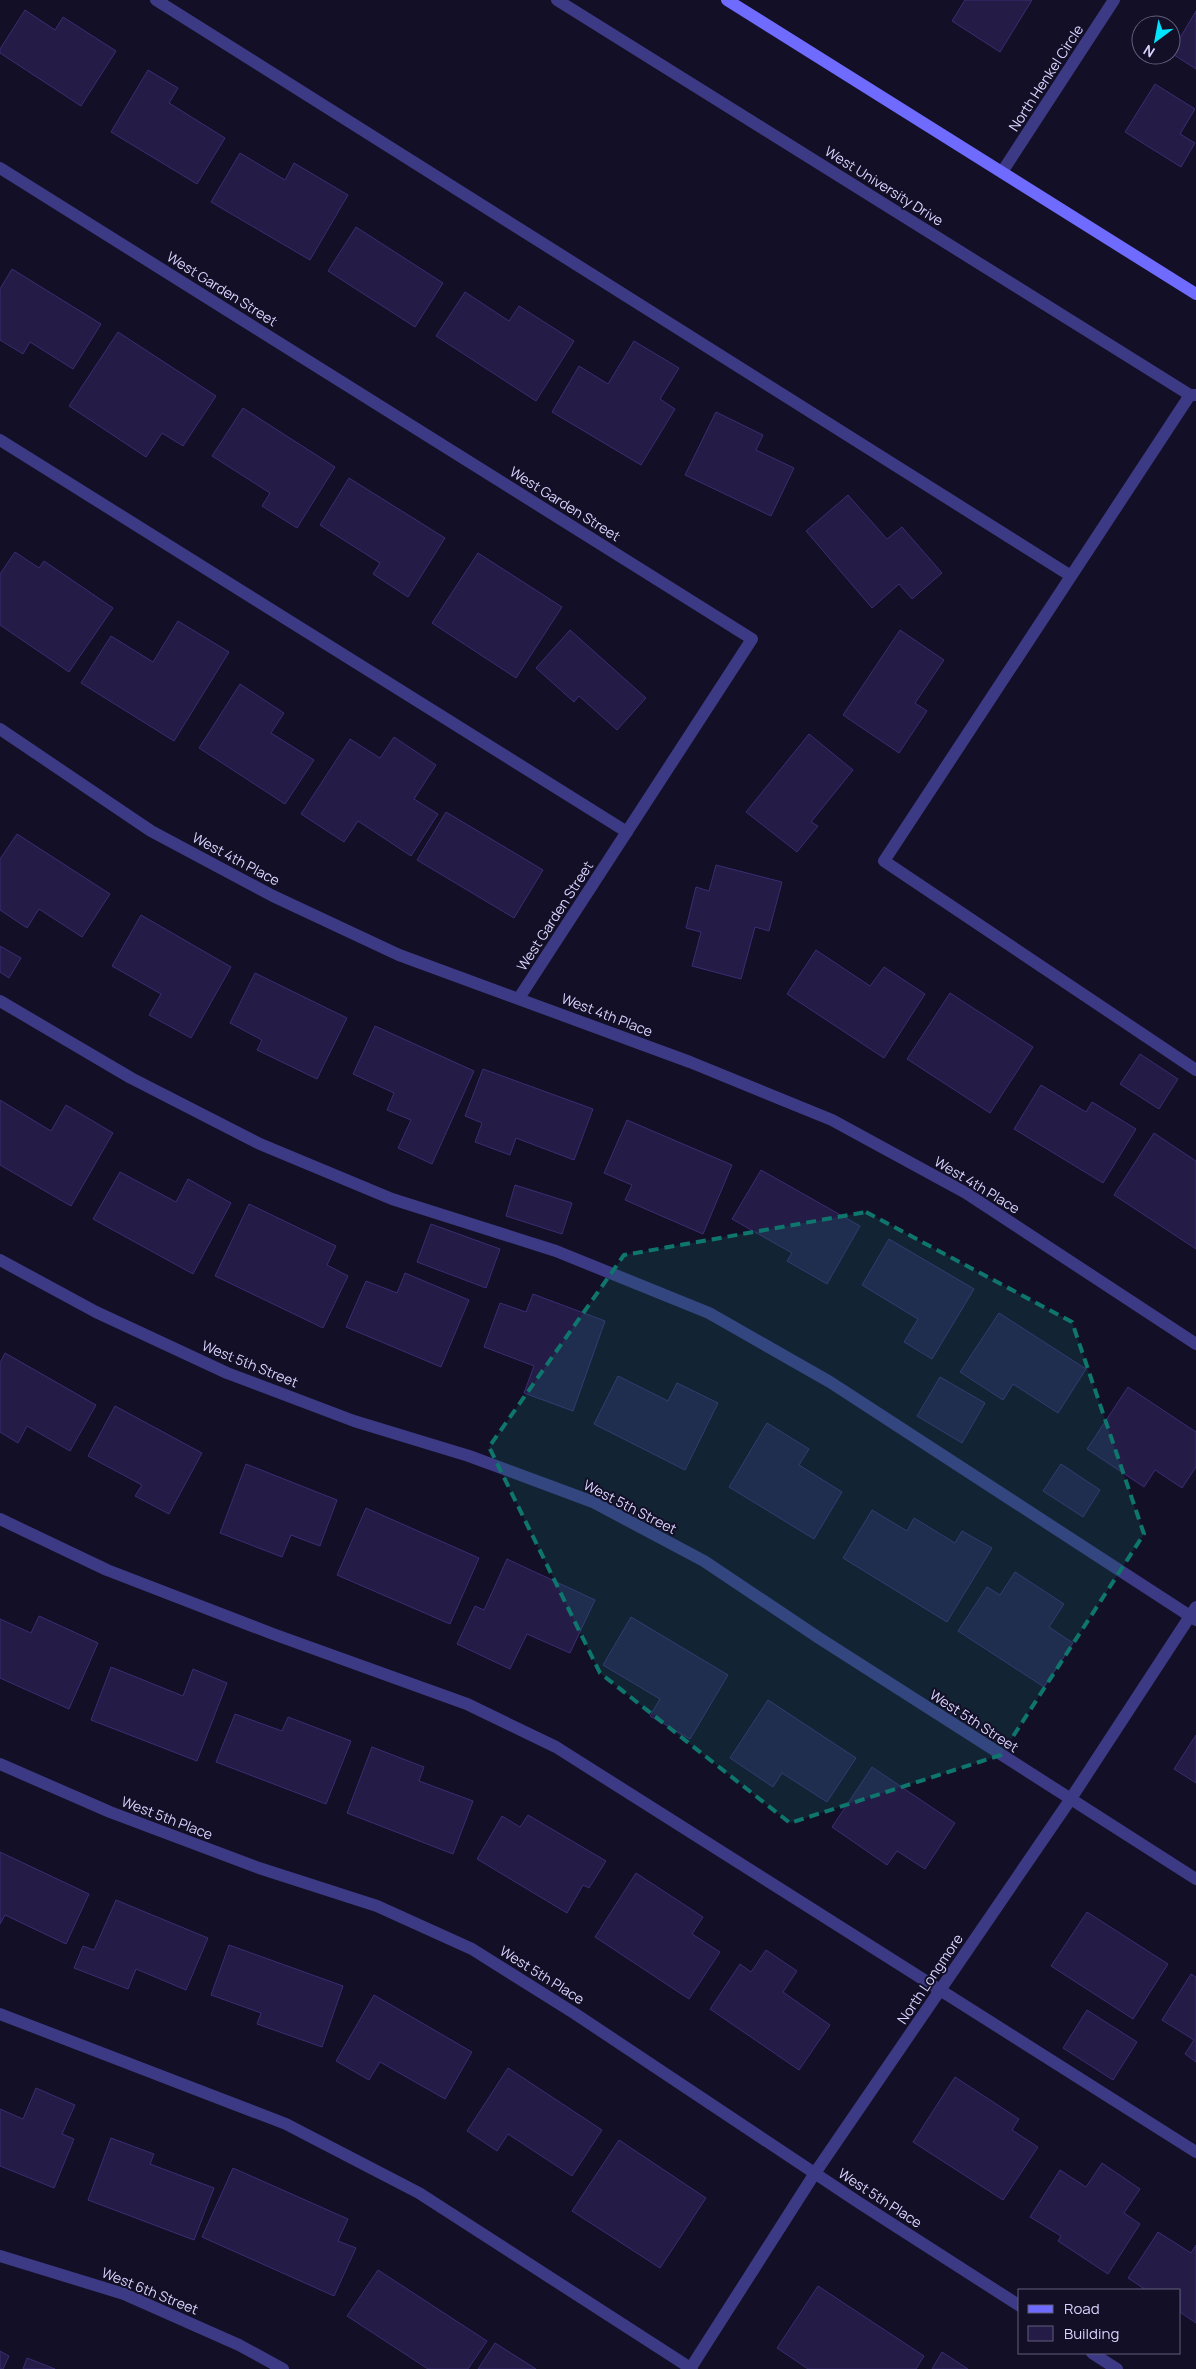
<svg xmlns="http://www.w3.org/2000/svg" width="1196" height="2369" font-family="Manrope,sans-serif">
	<rect width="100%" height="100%" fill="#130f26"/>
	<path fill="#241b47" stroke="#3b2d73" d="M 965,0 L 1032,0 L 1000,52 L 952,21 Z
		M 25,10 L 55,30 L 63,17 L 116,51 L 81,106 L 0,53 L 0,49 Z
		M 1196,11 L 1196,69 L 1171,53 Z
		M 148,70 L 178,88 L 169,103 L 225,138 L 197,184 L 111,132 Z
		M 1155,84 L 1195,109 L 1180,134 L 1195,143 L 1181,167 L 1125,132 Z
		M 240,153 L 285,180 L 294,163 L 348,195 L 310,260 L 211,202 Z
		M 356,227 L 443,283 L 415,327 L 328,271 Z
		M 12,269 L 101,324 L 73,369 L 30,342 L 23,354 L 0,340 L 0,289 Z
		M 465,292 L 509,321 L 519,306 L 574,341 L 536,401 L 436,336 Z
		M 118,332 L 216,396 L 183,446 L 162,433 L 146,457 L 69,406 Z
		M 634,341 L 679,368 L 660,399 L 675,409 L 641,465 L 552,412 L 579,366 L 608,384 Z
		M 243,408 L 335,467 L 297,528 L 262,506 L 270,493 L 212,456 Z
		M 716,412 L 763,435 L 756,450 L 794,468 L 771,516 L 685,475 Z
		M 349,478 L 445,538 L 408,597 L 373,574 L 380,563 L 320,525 Z
		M 848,495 L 887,539 L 902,527 L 942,573 L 912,599 L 899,584 L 872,608 L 806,531 Z
		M 15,552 L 39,568 L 44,561 L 113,608 L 69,672 L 0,625 L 0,574 Z
		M 478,553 L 562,607 L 516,678 L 432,623 Z
		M 178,621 L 229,652 L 174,741 L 81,683 L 111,636 L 153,662 Z
		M 570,630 L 646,698 L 617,730 L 579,696 L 574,702 L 536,668 Z
		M 900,630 L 944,660 L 915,703 L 927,711 L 899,753 L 843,715 Z
		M 240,684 L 284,713 L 271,733 L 314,760 L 285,804 L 199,748 Z
		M 809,734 L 853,770 L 811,822 L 818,826 L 797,852 L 746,812 Z
		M 394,737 L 436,765 L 414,799 L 438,814 L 411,856 L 358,821 L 344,842 L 301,814 L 350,739 L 380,758 Z
		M 446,812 L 543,870 L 514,918 L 417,860 Z
		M 17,834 L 110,894 L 82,937 L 39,909 L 27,928 L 0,910 L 0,859 Z
		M 716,865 L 782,882 L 769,931 L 755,927 L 741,979 L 692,966 L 701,932 L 686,928 L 696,887 L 709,891 Z
		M 141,915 L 231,967 L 191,1038 L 149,1015 L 161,994 L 112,966 Z
		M 0,946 L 21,958 L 9,978 L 0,972 Z
		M 816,950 L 870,986 L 884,967 L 925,994 L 884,1058 L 787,994 Z
		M 255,973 L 347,1018 L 317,1079 L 257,1050 L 262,1040 L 230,1023 Z
		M 950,993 L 1033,1047 L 990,1113 L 907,1059 Z
		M 375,1026 L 474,1071 L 432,1164 L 398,1148 L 411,1120 L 387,1110 L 394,1093 L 353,1074 Z
		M 1140,1054 L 1178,1079 L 1159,1109 L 1120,1084 Z
		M 483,1069 L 593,1109 L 574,1160 L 516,1138 L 510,1155 L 475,1142 L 482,1123 L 465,1116 Z
		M 1041,1085 L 1086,1112 L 1092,1102 L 1136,1129 L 1103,1183 L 1014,1129 Z
		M 0,1100 L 51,1131 L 66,1105 L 113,1133 L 71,1206 L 0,1165 Z
		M 627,1120 L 732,1165 L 703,1234 L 625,1200 L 632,1185 L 604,1173 Z
		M 1154,1133 L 1196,1161 L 1196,1249 L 1114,1195 Z
		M 761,1170 L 860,1226 L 827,1284 L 787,1261 L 792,1253 L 732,1219 Z
		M 120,1172 L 176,1202 L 188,1179 L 231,1203 L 193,1274 L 93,1219 Z
		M 515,1185 L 572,1203 L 562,1234 L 506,1216 Z
		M 249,1204 L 336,1246 L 327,1265 L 348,1276 L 323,1328 L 215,1276 Z
		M 431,1224 L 500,1249 L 486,1288 L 417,1262 Z
		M 889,1239 L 974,1289 L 932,1359 L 904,1342 L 918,1319 L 862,1285 Z
		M 405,1273 L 469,1300 L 441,1367 L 346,1327 L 366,1281 L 397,1293 Z
		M 533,1294 L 605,1321 L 573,1411 L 524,1393 L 534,1366 L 484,1347 L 500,1303 L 526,1312 Z
		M 999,1313 L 1086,1369 L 1058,1413 L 1013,1384 L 1003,1400 L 960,1372 Z
		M 5,1353 L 96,1405 L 70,1451 L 27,1426 L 18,1443 L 0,1432 L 0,1363 Z
		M 618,1376 L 668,1401 L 677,1383 L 718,1403 L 685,1470 L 594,1424 Z
		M 940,1377 L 985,1403 L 962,1443 L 917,1416 Z
		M 1128,1387 L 1196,1432 L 1196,1467 L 1182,1488 L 1155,1470 L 1144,1487 L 1087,1449 Z
		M 115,1406 L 202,1453 L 169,1514 L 135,1496 L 142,1485 L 88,1456 Z
		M 767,1423 L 809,1449 L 799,1465 L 842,1492 L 814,1539 L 729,1487 Z
		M 246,1464 L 337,1500 L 320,1546 L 291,1535 L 282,1557 L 220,1533 Z
		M 1061,1464 L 1100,1490 L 1083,1517 L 1043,1491 Z
		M 366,1508 L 479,1558 L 450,1624 L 337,1575 Z
		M 872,1510 L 907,1531 L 914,1518 L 955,1543 L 962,1531 L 992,1548 L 947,1622 L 843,1558 Z
		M 507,1559 L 595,1600 L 570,1653 L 527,1634 L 510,1669 L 457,1644 L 475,1606 L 484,1610 Z
		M 1015,1572 L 1064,1604 L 1049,1627 L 1073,1643 L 1044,1687 L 958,1631 L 987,1587 L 1000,1595 Z
		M 39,1616 L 98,1643 L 69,1709 L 0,1678 L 0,1619 L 31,1633 Z
		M 631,1617 L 728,1675 L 690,1739 L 650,1716 L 660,1699 L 603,1665 Z
		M 111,1667 L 183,1696 L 193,1669 L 227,1683 L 197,1761 L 91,1720 Z
		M 768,1700 L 856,1758 L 827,1802 L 782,1773 L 773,1787 L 730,1758 Z
		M 235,1714 L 282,1731 L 288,1717 L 351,1741 L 326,1804 L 216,1762 Z
		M 1196,1735 L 1196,1783 L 1174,1769 Z
		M 372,1747 L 424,1767 L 419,1781 L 473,1801 L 453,1854 L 347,1813 Z
		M 872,1767 L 955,1823 L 925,1869 L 897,1851 L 887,1865 L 832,1827 Z
		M 528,1815 L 606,1861 L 589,1888 L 583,1885 L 567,1913 L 477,1859 L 502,1816 L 520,1827 Z
		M 0,1852 L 89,1894 L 66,1944 L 5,1915 L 0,1924 Z
		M 636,1873 L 703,1917 L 692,1934 L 720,1952 L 689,1999 L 595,1937 Z
		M 116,1900 L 208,1938 L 186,1990 L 136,1969 L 128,1989 L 74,1968 L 83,1946 L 94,1950 Z
		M 1087,1912 L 1168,1964 L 1133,2019 L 1051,1966 Z
		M 229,1945 L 343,1986 L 322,2047 L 257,2024 L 261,2013 L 211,1995 Z
		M 766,1950 L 797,1971 L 783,1992 L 830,2025 L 799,2070 L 710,2009 L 740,1964 L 751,1972 Z
		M 1191,1974 L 1196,1977 L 1196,2062 L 1185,2054 L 1194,2040 L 1162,2020 Z
		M 374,1995 L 472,2052 L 445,2099 L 380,2062 L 369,2080 L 336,2061 Z
		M 1087,2010 L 1137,2042 L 1113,2080 L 1063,2048 Z
		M 508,2068 L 602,2130 L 572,2176 L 508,2134 L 497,2151 L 467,2131 Z
		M 955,2077 L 1019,2119 L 1012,2130 L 1038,2147 L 1003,2200 L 913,2142 Z
		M 36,2088 L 75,2105 L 62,2134 L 74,2139 L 54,2188 L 0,2166 L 0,2109 L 23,2119 Z
		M 111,2138 L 154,2154 L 150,2164 L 214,2188 L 194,2240 L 88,2200 Z
		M 619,2140 L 706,2198 L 660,2268 L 572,2211 Z
		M 1102,2163 L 1140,2189 L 1124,2213 L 1140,2224 L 1108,2274 L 1058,2241 L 1061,2236 L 1030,2217 L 1060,2170 L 1086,2187 Z
		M 233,2168 L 348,2219 L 338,2241 L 356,2248 L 334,2296 L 202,2237 Z
		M 1158,2232 L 1191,2253 L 1196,2245 L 1196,2323 L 1180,2312 L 1180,2290 L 1146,2290 L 1128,2278 Z
		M 378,2270 L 487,2341 L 468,2369 L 428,2369 L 347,2316 Z
		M 818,2286 L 924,2356 L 916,2369 L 808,2369 L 777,2348 Z
		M 495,2343 L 536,2369 L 478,2369 Z
		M 0,2351 L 9,2356 L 3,2369 L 0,2369 Z
		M 942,2352 L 968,2369 L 932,2369 Z
		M 27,2358 L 55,2369 L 23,2369 Z"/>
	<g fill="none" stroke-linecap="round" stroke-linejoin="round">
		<path stroke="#3d3a85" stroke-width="12" d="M 156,0 L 1071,576
			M 1190,395 L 884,861 L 1196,1070
			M 0,440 L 627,832
			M 0,1001 L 131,1078 L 260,1144 L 392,1199 L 556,1251 L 709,1313 L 830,1382 L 1196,1620
			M 0,1519 L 107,1570 L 273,1634 L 467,1704 L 556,1747 L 1196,2152
			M 0,2014 L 286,2124 L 419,2193 L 692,2369"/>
		<path stroke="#3d3a85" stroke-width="12" d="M 557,0 L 1190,395 L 1196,395
			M 0,168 L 752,639 L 519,998
			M 1002,172 L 1114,0
			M 0,729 L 151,831 L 273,896 L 399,955 L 690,1062 L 832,1120 L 966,1193 L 1196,1344
			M 0,1260 L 96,1312 L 227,1373 L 354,1421 L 469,1456 L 593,1502 L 704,1561 L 819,1638 L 1196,1879
			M 0,1764 L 110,1812 L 259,1868 L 377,1906 L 472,1949 L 574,2013 L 858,2202 L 1020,2306
			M 0,2256 L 124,2294 L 239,2345 L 283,2369
			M 1092,2353 L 1117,2369"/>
		<path stroke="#3d3a85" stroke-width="12" d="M 690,2369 L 815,2173 L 1070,1800 L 1196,1607"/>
		<path stroke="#6f6bff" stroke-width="12" d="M 727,0 L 1196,294"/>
	</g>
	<path fill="#0f766e" fill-opacity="0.2" stroke="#0f766e" stroke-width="4" stroke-dasharray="10 6" stroke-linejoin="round" d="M 866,1212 L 1072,1322 L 1144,1534 L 1001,1755 L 790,1823 L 600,1673 L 489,1447 L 624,1255 Z"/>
	<g text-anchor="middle" stroke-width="4" stroke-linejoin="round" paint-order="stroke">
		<g font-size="14" fill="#d9d4ff" stroke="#130f26">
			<text transform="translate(1046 78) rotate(-57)" y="5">North Henkel Circle</text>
			<text transform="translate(884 186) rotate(32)" y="5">West University Drive</text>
			<text transform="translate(222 289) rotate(32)" y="5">West Garden Street</text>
			<text transform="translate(565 504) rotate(32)" y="5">West Garden Street</text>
			<text transform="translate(236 859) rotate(28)" y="5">West 4th Place</text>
			<text transform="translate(555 916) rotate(-57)" y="5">West Garden Street</text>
			<text transform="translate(607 1015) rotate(21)" y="5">West 4th Place</text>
			<text transform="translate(977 1185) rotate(31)" y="5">West 4th Place</text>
			<text transform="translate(250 1364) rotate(22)" y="5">West 5th Street</text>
			<text transform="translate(630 1507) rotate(27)" y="5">West 5th Street</text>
			<text transform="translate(974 1721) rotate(33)" y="5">West 5th Street</text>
			<text transform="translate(167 1818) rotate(21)" y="5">West 5th Place</text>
			<text transform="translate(542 1975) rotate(32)" y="5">West 5th Place</text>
			<text transform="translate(930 1979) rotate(-56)" y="5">North Longmore</text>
			<text transform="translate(880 2198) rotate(33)" y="5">West 5th Place</text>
			<text transform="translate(150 2291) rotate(22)" y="5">West 6th Street</text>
		</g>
	</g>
	<rect x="1018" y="2289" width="162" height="65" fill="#130f26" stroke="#625e7d"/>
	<rect x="1028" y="2305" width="25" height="8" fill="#6f6bff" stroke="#625e7d"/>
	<text x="1064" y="2314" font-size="15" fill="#d9d4ff">Road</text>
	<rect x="1028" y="2326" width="25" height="15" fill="#241b47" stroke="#625e7d"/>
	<text x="1064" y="2339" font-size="15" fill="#d9d4ff">Building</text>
	<g transform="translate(1156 40) rotate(212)"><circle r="24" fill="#130f26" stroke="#625e7d"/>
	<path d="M0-4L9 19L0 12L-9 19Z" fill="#00e5ff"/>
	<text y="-8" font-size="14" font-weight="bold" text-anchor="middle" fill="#d9d4ff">N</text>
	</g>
</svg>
